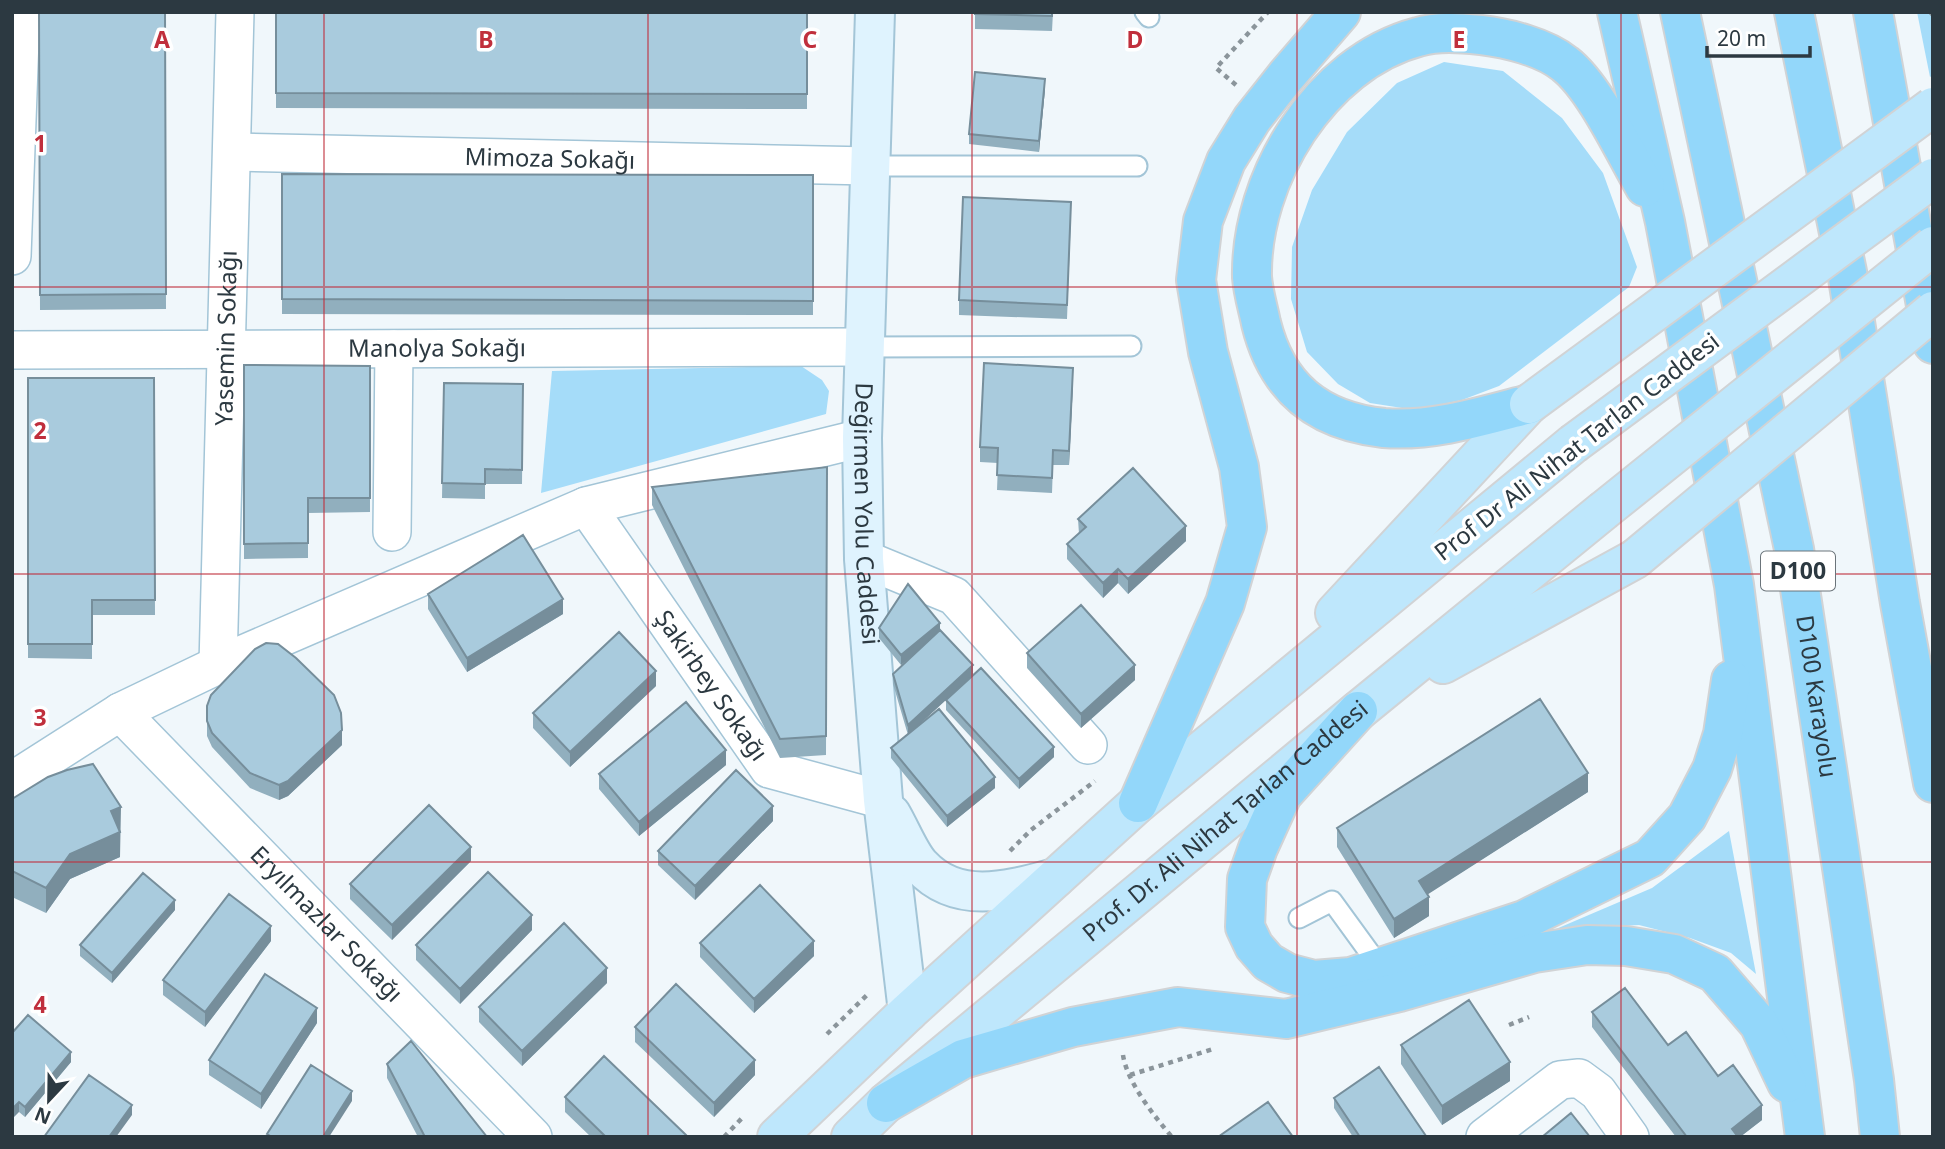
<svg xmlns="http://www.w3.org/2000/svg" width="1945" height="1149" font-family="'Noto Sans',sans-serif">
	<rect width="100%" height="100%" fill="#f0f7fb"/>
	<path fill="#a5dcf9" d="M 1917,12 L 1933,12 L 1933,75 L 1930,77 Z
		M 1444,62 L 1503,71 L 1562,118 L 1603,173 L 1637,267 L 1629,287 L 1499,386 L 1462,400 L 1415,410 L 1370,403 L 1338,384 L 1307,352 L 1291,299 L 1292,247 L 1312,190 L 1347,132 L 1397,83 Z
		M 801,366 L 822,380 L 829,391 L 826,414 L 541,493 L 552,371 Z
		M 1729,831 L 1756,974 L 1731,953 L 1690,938 L 1639,925 L 1556,929 L 1652,888 Z"/>
	<g fill="none" stroke-linecap="round" stroke-linejoin="round">
		<g stroke="#a3c5d7" stroke-width="23">
			<path id="lane" d="M 1145,12 L 1149,17
				M 870,166 L 1137,166
				M 864,347 L 1131,346
				M 1299,918 L 1332,901 L 1380,967"/>
		</g>
		<g stroke="#a3c5d7" stroke-width="40">
			<g id="street">
				<path id="s1" d="M 232,152 L 870,166"/>
				<path d="M 12,256 L 21,12"/>
				<path id="s2" d="M 12,350 L 864,347"/>
				<path id="s3" d="M 586,506 L 769,769 L 883,800"/>
				<path d="M 392,532 L 394,349"/>
				<path d="M 864,559 L 954,596 L 1088,745"/>
				<path id="s4" d="M 218,665 L 235,12"/>
				<path id="s5" d="M 120,712 L 533,1137"/>
				<path d="M 12,781 L 120,712 L 218,665 L 586,506 L 862,438"/>
				<path d="M 1485,1137 L 1560,1080 L 1579,1078 L 1598,1092 L 1630,1137"/>
			</g>
		</g>
		<g stroke="#a3c5d7" stroke-width="42">
			<g id="secondary">
				<path id="s6" d="M 875,12 L 862,438 L 864,559 L 883,800 L 908,1012"/>
				<path d="M 891,814 C 900,829 910,855 921,866 C 958,906 1010,890 1055,878"/>
			</g>
		</g>
		<g stroke="#d1d3d5" stroke-width="42">
			<g id="primary">
				<path d="M 1335,613 L 1529,404"/>
				<path d="M 1443,664 L 1635,559"/>
				<path d="M 777,1137 L 908,1012 L 1138,803 L 1573,444"/>
				<path id="s7" d="M 851,1137 L 886,1103 L 1358,711 L 1603,511"/>
			</g>
		</g>
		<g stroke="#d1d3d5" stroke-width="42">
			<g id="highway">
				<path d="M 1617,12 L 1665,222 L 1734,585 L 1805,1137"/>
				<path id="s8" d="M 1680,12 L 1794,549 L 1874,1080 L 1880,1137"/>
				<path d="M 1794,12 L 1847,272 L 1900,603 L 1933,783"/>
				<path d="M 1873,12 L 1933,344"/>
				<path d="M 1529,404 C 1483,416 1432,432 1384,428 C 1318,421 1277,388 1261,323 C 1258,308 1253,292 1252,277 C 1250,179 1320,63 1418,37 C 1438,31 1460,33 1481,35 C 1507,38 1544,47 1565,64 C 1595,87 1625,153 1645,187"/>
				<path d="M 1358,711 L 1282,795 L 1258,848 L 1247,879 L 1245,927 L 1254,946 L 1268,962 L 1287,973 L 1314,980 L 1351,977 L 1524,920 L 1650,858 L 1687,817 L 1712,769 L 1723,734 L 1731,680"/>
				<path d="M 1138,803 L 1225,603 L 1247,527 L 1239,467 L 1208,352 L 1196,280 L 1203,221 L 1226,161 L 1252,119 L 1286,76 L 1341,12"/>
				<path d="M 886,1103 L 963,1059 L 1073,1027 L 1178,1007 L 1286,1019 L 1399,992 L 1534,953 L 1587,945 L 1626,946 L 1674,954 L 1715,973 L 1759,1024 L 1787,1083"/>
			</g>
		</g>
		<path stroke="#8b959b" stroke-width="4.5" stroke-dasharray="5 5" stroke-linecap="butt" d="M 1930,12 L 1933,15
			M 1236,85 L 1216,68 L 1268,12
			M 1010,851 L 1031,830 L 1095,781
			M 1509,1025 L 1529,1017
			M 827,1034 L 869,993
			M 1123,1055 C 1127,1082 1154,1116 1172,1137
			M 1130,1075 L 1213,1049
			M 724,1137 L 744,1116"/>
		<use href="#lane" stroke="#fff" stroke-width="19"/>
		<use href="#street" stroke="#fff" stroke-width="37"/>
		<use href="#secondary" stroke="#dff3fe" stroke-width="38"/>
		<use href="#primary" stroke="#bee7fc" stroke-width="38"/>
		<use href="#highway" stroke="#93d7fa" stroke-width="38"/>
		<g stroke="#d1d3d5" stroke-width="42" stroke-linecap="butt">
			<path id="primary-bridge" d="M 1529,404 L 1933,107
				M 1573,444 L 1933,178
				M 1603,511 L 1933,246
				M 1635,559 L 1933,311"/>
		</g>
		<use href="#primary-bridge" stroke="#bee7fc" stroke-width="38"/>
	</g>
	<path fill="#91afbe" d="M 39,12 L 165,12 L 166,309 L 40,310 Z
		M 276,12 L 807,12 L 807,109 L 276,108 Z
		M 975,12 L 1053,12 L 1052,31 L 975,29 Z
		M 1045,89 L 1039,152 L 969,144 L 969,134 Z
		M 282,174 L 813,175 L 813,315 L 282,314 Z
		M 1071,216 L 1067,319 L 959,315 L 959,300 Z
		M 244,365 L 370,366 L 370,512 L 308,513 L 308,558 L 244,559 Z
		M 28,378 L 154,378 L 155,615 L 92,615 L 92,659 L 28,658 Z
		M 444,383 L 523,384 L 522,484 L 485,484 L 485,499 L 442,498 Z
		M 1073,383 L 1069,465 L 1053,465 L 1052,493 L 997,490 L 998,463 L 980,462 L 980,447 Z
		M 827,467 L 826,755 L 780,758 L 652,505 L 652,487 Z
		M 1078,519 L 1186,541 L 1128,594 L 1118,583 L 1103,598 L 1067,559 L 1067,544 L 1079,534 Z
		M 428,594 L 563,614 L 467,672 L 428,609 Z
		M 879,628 L 940,631 L 973,675 L 912,731 L 995,788 L 947,827 L 891,758 L 891,748 L 908,735 L 893,684 L 893,674 L 914,655 L 901,665 L 879,638 Z
		M 1027,653 L 1135,680 L 1081,728 L 1027,668 Z
		M 656,686 L 570,767 L 533,728 L 533,713 Z
		M 946,700 L 1054,757 L 1019,789 L 946,710 Z
		M 207,706 L 342,745 L 288,796 L 279,800 L 250,788 L 212,747 L 207,736 Z
		M 726,765 L 639,836 L 599,789 L 599,774 Z
		M 1588,792 L 1427,894 L 1429,916 L 1394,938 L 1337,847 L 1337,828 Z
		M 12,799 L 121,832 L 120,833 L 120,857 L 70,879 L 46,913 L 12,897 Z
		M 773,821 L 695,900 L 658,865 L 658,851 Z
		M 471,861 L 392,940 L 350,899 L 350,884 Z
		M 175,910 L 112,983 L 80,956 L 80,945 Z
		M 532,930 L 460,1004 L 416,960 L 416,945 Z
		M 271,941 L 205,1027 L 163,995 L 163,980 Z
		M 700,943 L 814,956 L 754,1013 L 700,957 Z
		M 607,983 L 522,1066 L 479,1022 L 479,1007 Z
		M 1592,1012 L 1668,1045 L 1718,1076 L 1762,1120 L 1740,1137 L 1676,1137 L 1592,1027 Z
		M 317,1023 L 261,1109 L 209,1075 L 209,1060 Z
		M 635,1027 L 755,1075 L 714,1117 L 635,1042 Z
		M 12,1033 L 71,1062 L 25,1117 L 19,1112 Z
		M 1401,1045 L 1510,1081 L 1442,1125 L 1401,1064 Z
		M 387,1064 L 487,1137 L 418,1137 L 387,1078 Z
		M 565,1097 L 686,1137 L 591,1137 L 565,1112 Z
		M 1334,1098 L 1426,1137 L 1353,1137 L 1334,1108 Z"/>
	<path fill="#768e9b" d="M 1045,79 L 1045,89 L 1039,152 L 1039,141 Z
		M 1073,368 L 1073,383 L 1069,465 L 1069,451 Z
		M 1186,526 L 1186,541 L 1128,594 L 1128,579 Z
		M 1118,569 L 1118,583 L 1103,598 L 1103,583 Z
		M 563,599 L 563,614 L 467,672 L 467,658 Z
		M 940,623 L 940,633 L 901,665 L 901,655 Z
		M 973,665 L 973,675 L 908,735 L 908,725 Z
		M 1135,665 L 1135,680 L 1081,728 L 1081,714 Z
		M 656,671 L 656,686 L 570,767 L 570,752 Z
		M 342,730 L 342,745 L 288,796 L 279,800 L 279,785 Z
		M 1054,747 L 1054,757 L 1019,789 L 1019,779 Z
		M 726,750 L 726,765 L 639,836 L 639,822 Z
		M 1588,773 L 1588,792 L 1419,900 L 1419,881 Z
		M 995,777 L 995,788 L 947,827 L 947,816 Z
		M 773,806 L 773,821 L 695,900 L 695,886 Z
		M 121,807 L 120,857 L 70,879 L 46,913 L 46,888 L 70,854 L 111,811 Z
		M 471,847 L 471,861 L 392,940 L 392,925 Z
		M 1429,897 L 1429,916 L 1394,938 L 1394,919 Z
		M 175,900 L 175,910 L 112,983 L 112,973 Z
		M 532,915 L 532,930 L 460,1004 L 460,989 Z
		M 271,926 L 271,941 L 205,1027 L 205,1012 Z
		M 814,941 L 814,956 L 754,1013 L 754,999 Z
		M 607,968 L 607,983 L 522,1066 L 522,1051 Z
		M 317,1008 L 317,1023 L 261,1109 L 261,1094 Z
		M 71,1052 L 71,1062 L 25,1117 L 25,1107 Z
		M 755,1060 L 755,1075 L 714,1117 L 714,1103 Z
		M 1510,1062 L 1510,1081 L 1442,1125 L 1442,1106 Z
		M 352,1091 L 352,1101 L 329,1137 L 323,1137 Z
		M 19,1102 L 19,1112 L 12,1119 L 12,1109 Z
		M 132,1105 L 132,1115 L 116,1137 L 109,1137 Z
		M 1762,1105 L 1762,1120 L 1740,1137 L 1732,1137 L 1732,1129 Z"/>
	<path fill="#a9cbdd" stroke="#768e9b" stroke-width="2" d="M 39,12 L 165,12 L 166,294 L 40,295 Z
		M 276,12 L 807,12 L 807,94 L 276,93 Z
		M 975,12 L 1052,12 L 1052,16 L 975,14 Z
		M 975,72 L 1045,79 L 1039,141 L 969,134 Z
		M 282,174 L 813,175 L 813,301 L 282,299 Z
		M 963,197 L 1071,202 L 1067,305 L 959,300 Z
		M 984,363 L 1073,368 L 1069,451 L 1053,450 L 1052,478 L 997,475 L 998,448 L 980,447 Z
		M 244,365 L 370,366 L 370,498 L 308,498 L 308,543 L 244,544 Z
		M 28,378 L 154,378 L 155,600 L 92,600 L 92,644 L 28,644 Z
		M 444,383 L 523,384 L 522,470 L 485,469 L 485,484 L 442,483 Z
		M 827,467 L 826,736 L 780,739 L 652,487 Z
		M 1133,468 L 1186,526 L 1128,579 L 1118,569 L 1103,583 L 1067,544 L 1086,527 L 1078,519 Z
		M 523,535 L 563,599 L 467,658 L 428,594 Z
		M 908,584 L 940,623 L 901,655 L 879,628 Z
		M 1081,605 L 1135,665 L 1081,714 L 1027,653 Z
		M 940,630 L 973,665 L 908,725 L 893,674 Z
		M 619,632 L 656,671 L 570,752 L 533,713 Z
		M 266,643 L 278,644 L 296,658 L 334,695 L 341,713 L 342,730 L 288,781 L 279,785 L 250,773 L 212,733 L 207,721 L 207,706 L 211,695 L 255,649 Z
		M 981,668 L 1054,747 L 1019,779 L 946,700 Z
		M 1540,699 L 1588,773 L 1419,881 L 1429,897 L 1394,919 L 1337,828 Z
		M 686,702 L 726,750 L 639,822 L 599,774 Z
		M 939,709 L 995,777 L 947,816 L 891,748 Z
		M 93,764 L 121,807 L 111,811 L 120,832 L 70,854 L 46,888 L 12,871 L 12,799 L 48,777 L 67,770 Z
		M 736,770 L 773,806 L 695,886 L 658,851 Z
		M 429,805 L 471,847 L 392,925 L 350,884 Z
		M 488,872 L 532,915 L 460,989 L 416,945 Z
		M 143,873 L 175,900 L 112,973 L 80,945 Z
		M 760,885 L 814,941 L 754,999 L 700,943 Z
		M 229,894 L 271,926 L 205,1012 L 163,980 Z
		M 564,923 L 607,968 L 522,1051 L 479,1007 Z
		M 265,974 L 317,1008 L 261,1094 L 209,1060 Z
		M 676,984 L 755,1060 L 714,1103 L 635,1027 Z
		M 1625,988 L 1668,1045 L 1686,1032 L 1718,1076 L 1733,1065 L 1762,1105 L 1732,1129 L 1738,1137 L 1687,1137 L 1592,1012 Z
		M 1469,1000 L 1510,1062 L 1442,1106 L 1401,1045 Z
		M 28,1015 L 71,1052 L 25,1107 L 19,1102 L 12,1109 L 12,1033 Z
		M 411,1041 L 487,1137 L 425,1137 L 387,1064 Z
		M 604,1056 L 686,1135 L 685,1137 L 606,1137 L 565,1097 Z
		M 311,1065 L 352,1091 L 323,1137 L 272,1137 L 267,1134 Z
		M 1379,1067 L 1426,1136 L 1360,1137 L 1334,1098 Z
		M 89,1075 L 132,1105 L 109,1137 L 44,1137 Z
		M 1268,1102 L 1293,1137 L 1218,1137 Z
		M 1571,1113 L 1590,1137 L 1542,1137 Z"/>
	<path fill="none" stroke="#c02f3c" stroke-width="2" stroke-opacity="0.55" d="M 324,12 L 324,1137M 648,12 L 648,1137M 972,12 L 972,1137M 1297,12 L 1297,1137M 1621,12 L 1621,1137M 12,287 L 1933,287M 12,574 L 1933,574M 12,862 L 1933,862"/>
	<g text-anchor="middle" stroke-width="7" stroke-linejoin="round" paint-order="stroke">
		<rect fill="#fff" stroke="#6b747a" stroke-width="2" x="1761" y="551.5" width="74" height="39" rx="5"/>
		<g font-size="23" font-weight="bold" fill="#2c3941">
			<text x="1798" y="579">D100</text>
		</g>
		<g font-size="24" fill="#2c3941" stroke="#fff">
			<text dy="8" stroke="none"><textPath href="#s1" startOffset="318">Mimoza Sokağı</textPath></text>
			<text dy="8" stroke="none"><textPath href="#s4" startOffset="327">Yasemin Sokağı</textPath></text>
			<text dy="8" stroke="none"><textPath href="#s2" startOffset="425">Manolya Sokağı</textPath></text>
			<text transform="translate(1577 447) rotate(-38)" y="8">Prof Dr Ali Nihat Tarlan Caddesi</text>
			<text dy="8" stroke="none"><textPath href="#s6" startOffset="502">Değirmen Yolu Caddesi</textPath></text>
			<text dy="8" stroke="none"><textPath href="#s3" startOffset="219">Şakirbey Sokağı</textPath></text>
			<text dy="8" stroke="none"><textPath href="#s8" startOffset="698">D100 Karayolu</textPath></text>
			<text dy="8" stroke="none"><textPath href="#s7" startOffset="490">Prof. Dr. Ali Nihat Tarlan Caddesi</textPath></text>
			<text dy="8" stroke="none"><textPath href="#s5" startOffset="296">Eryılmazlar Sokağı</textPath></text>
		</g>
	</g>
	<g font-size="23" text-anchor="middle" font-weight="bold" fill="#c02f3c" stroke="#fff" stroke-width="7" stroke-linejoin="round" paint-order="stroke">
		<text x="162" y="48">A</text>
		<text x="486" y="48">B</text>
		<text x="810" y="48">C</text>
		<text x="1135" y="48">D</text>
		<text x="1459" y="48">E</text>
		<text x="40" y="152">1</text>
		<text x="40" y="439">2</text>
		<text x="40" y="726">3</text>
		<text x="40" y="1013">4</text>
	</g>
	<rect width="1945" height="1149" fill="none" stroke="#2c3941" stroke-width="28"/>
	<g transform="translate(49 1100) rotate(202)" stroke="#ffffff" stroke-width="5" paint-order="stroke">
	<path d="M0-5L12 26L0 18L-12 26Z" fill="#2c3941"/>
	<text y="-10" font-size="19" font-weight="bold" text-anchor="middle" fill="#2c3941">N</text>
	</g>
	<path d="M1707 46v10h103v-10" fill="none" stroke="#2c3941" stroke-width="3.5"/>
	<text x="1717" y="46" font-size="21" fill="#2c3941" stroke="#ffffff" stroke-width="5" paint-order="stroke">20 m</text>
</svg>
